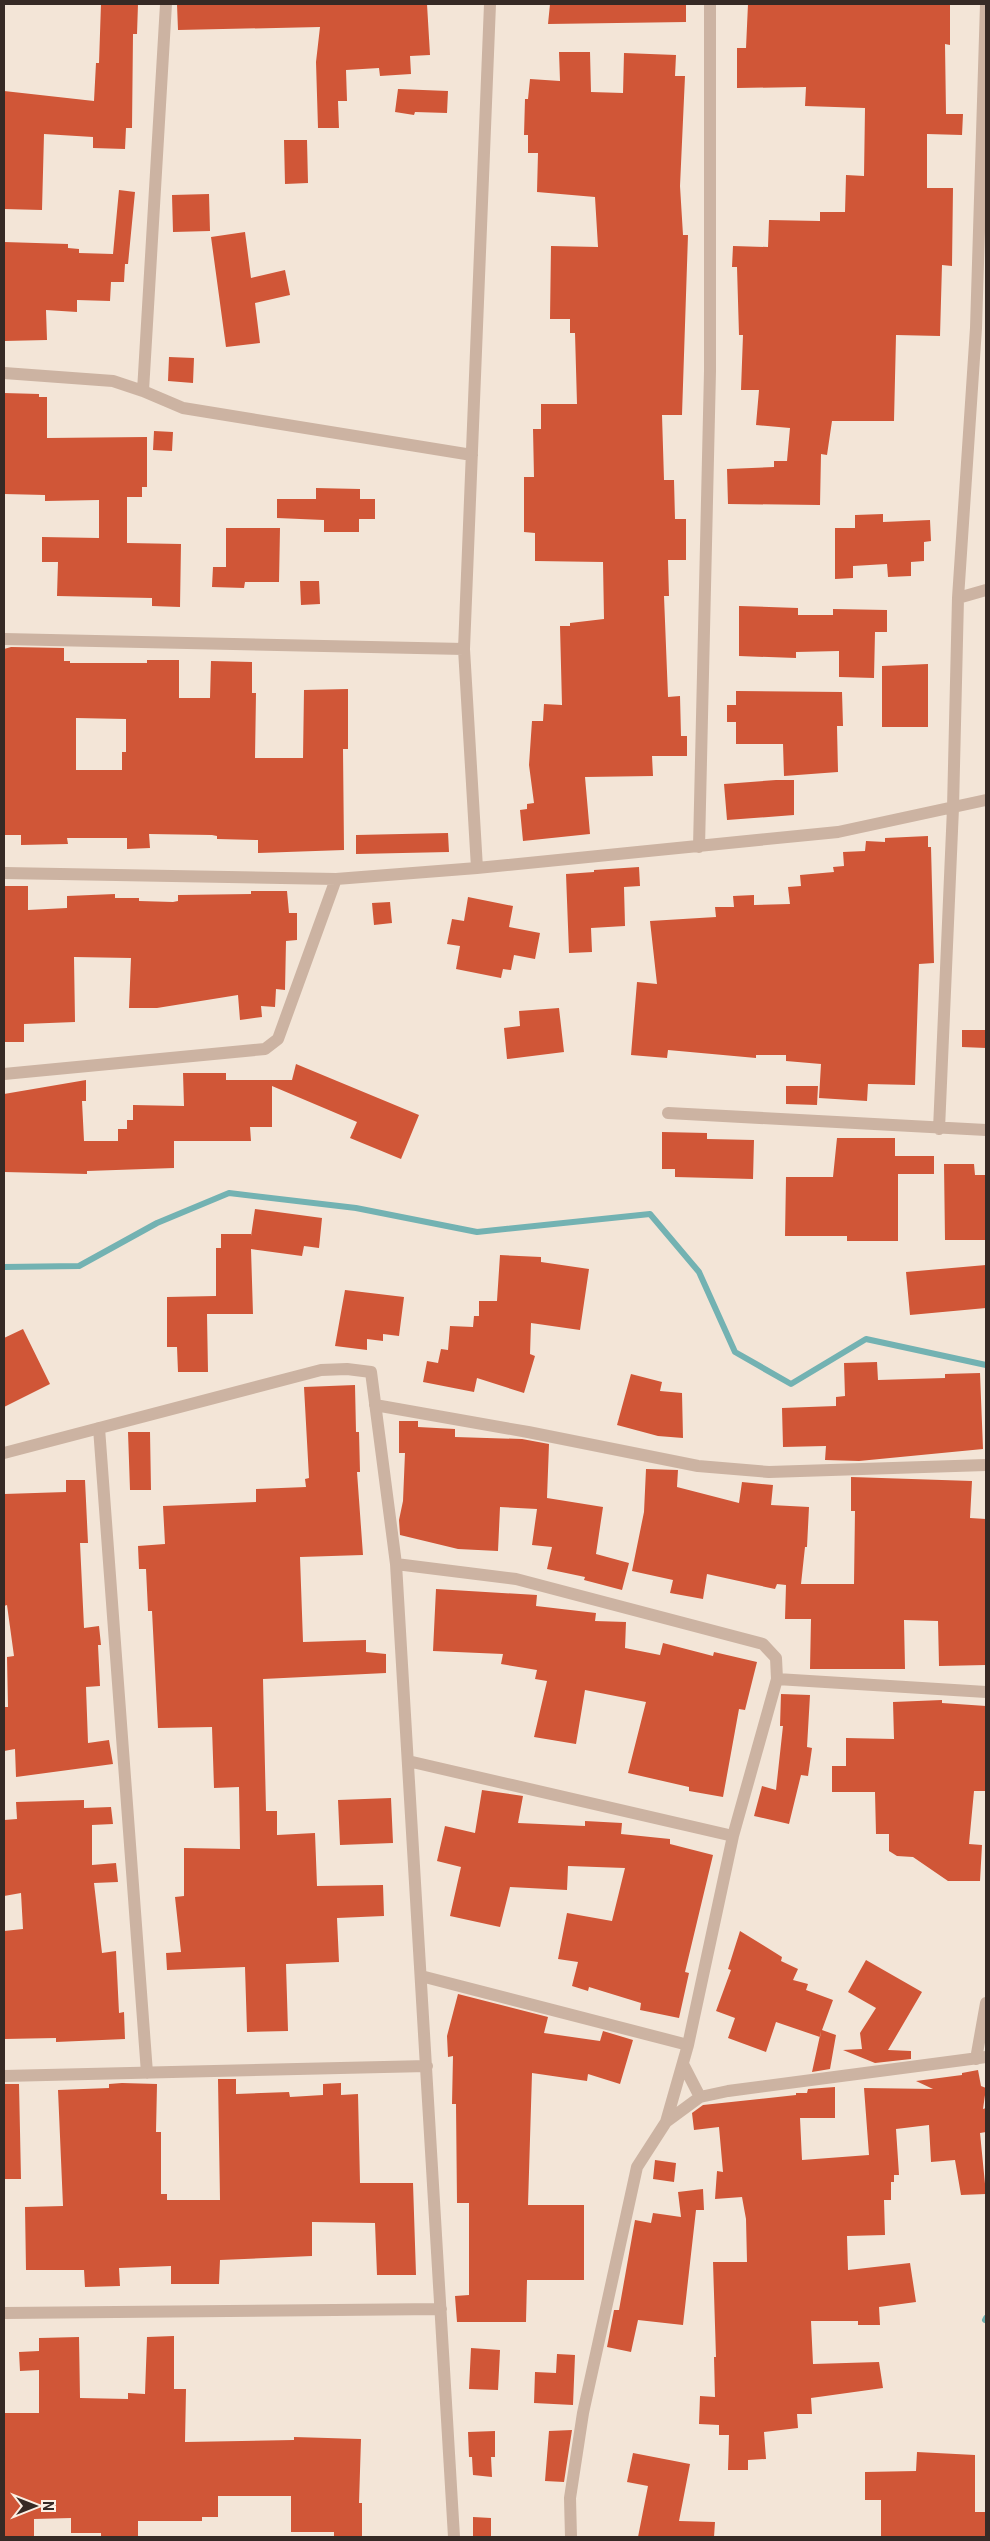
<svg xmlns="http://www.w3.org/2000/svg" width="990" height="2541" font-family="Roboto,sans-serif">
	<rect width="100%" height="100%" fill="#f3e5d7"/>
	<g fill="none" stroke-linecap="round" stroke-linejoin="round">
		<path stroke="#73b2b2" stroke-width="6" d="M 4,1267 L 79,1266 L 157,1223 L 229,1193 L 356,1208 L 477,1232 L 650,1214 L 699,1272 L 735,1352 L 791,1384 L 866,1339 L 986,1365
			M 985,2320 L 986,2318"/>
	</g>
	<path fill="#d05637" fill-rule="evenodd" d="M 101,4 L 138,4 L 137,34 L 133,34 L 132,128 L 126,128 L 125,149 L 93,148 L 93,137 L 44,134 L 42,210 L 4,209 L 4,91 L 94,101 L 96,63 L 99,63 Z
		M 177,4 L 427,4 L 430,55 L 410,56 L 411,74 L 380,76 L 379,68 L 346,70 L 347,101 L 338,101 L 339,128 L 318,128 L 316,62 L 320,27 L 178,30 Z
		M 550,4 L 686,4 L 686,22 L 548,24 Z
		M 748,4 L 950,4 L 950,45 L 945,44 L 946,114 L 963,114 L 962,135 L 927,134 L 927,188 L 953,188 L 952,266 L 942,265 L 940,336 L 896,335 L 894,421 L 832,421 L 827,455 L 821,454 L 820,505 L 728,504 L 727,469 L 774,467 L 774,461 L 787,461 L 790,428 L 756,425 L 759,390 L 741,390 L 743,335 L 739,335 L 737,267 L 732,267 L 733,246 L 768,247 L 769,220 L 820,221 L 820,212 L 845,212 L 846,175 L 864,176 L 865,108 L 805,106 L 806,87 L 737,88 L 737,48 L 746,48 Z
		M 559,52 L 590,52 L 591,92 L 623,93 L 624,53 L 676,55 L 675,76 L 685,76 L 680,186 L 683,235 L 688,235 L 682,415 L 662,415 L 664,480 L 674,480 L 675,519 L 686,519 L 686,560 L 668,560 L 669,596 L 664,596 L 668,697 L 680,696 L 681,736 L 687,736 L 687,756 L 652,756 L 653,776 L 585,777 L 590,834 L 523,841 L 520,810 L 527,809 L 527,804 L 534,803 L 529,765 L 532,721 L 543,721 L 544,704 L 562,705 L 560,626 L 570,626 L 570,623 L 604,619 L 603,562 L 535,561 L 535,533 L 524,532 L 524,477 L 534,477 L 533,429 L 541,429 L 541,404 L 577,404 L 575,333 L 570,333 L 570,319 L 550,319 L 551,246 L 598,247 L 595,197 L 537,192 L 538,153 L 528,153 L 528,135 L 524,135 L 525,99 L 528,99 L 530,79 L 560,81 Z
		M 398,89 L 448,91 L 447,113 L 415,112 L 414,115 L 395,112 Z
		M 284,140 L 307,140 L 308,183 L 285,184 Z
		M 119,190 L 135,192 L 128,264 L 125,264 L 124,282 L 111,282 L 110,301 L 77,300 L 77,312 L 46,310 L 47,340 L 4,341 L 4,242 L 68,244 L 68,248 L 79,249 L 79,253 L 113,254 Z
		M 209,194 L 210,231 L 173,232 L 172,195 Z
		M 245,232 L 251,278 L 285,270 L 290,295 L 255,303 L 260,343 L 226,347 L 211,237 Z
		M 169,357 L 194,358 L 193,383 L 168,381 Z
		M 4,393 L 39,394 L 39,397 L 47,397 L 47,438 L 147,437 L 147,487 L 142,487 L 142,497 L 127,497 L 127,543 L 181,544 L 180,607 L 152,606 L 152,598 L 57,596 L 58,562 L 42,562 L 42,537 L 99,538 L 99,500 L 45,501 L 45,495 L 4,494 Z
		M 154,431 L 173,432 L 172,451 L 153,450 Z
		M 316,488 L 360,489 L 360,499 L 375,499 L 375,519 L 359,519 L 359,532 L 324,532 L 324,520 L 277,518 L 277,499 L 316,499 Z
		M 883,514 L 883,522 L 930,520 L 931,541 L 924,542 L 924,561 L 911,562 L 911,576 L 888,577 L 887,564 L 853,566 L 853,578 L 835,579 L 835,528 L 855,528 L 855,515 Z
		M 226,528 L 280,528 L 279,582 L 245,582 L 244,588 L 212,587 L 213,567 L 226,567 Z
		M 300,581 L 319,581 L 320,604 L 301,605 Z
		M 739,606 L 798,608 L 798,615 L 833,615 L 833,609 L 887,610 L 887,632 L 875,632 L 874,678 L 839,677 L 839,651 L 796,652 L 796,658 L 739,656 Z
		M 11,647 L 64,648 L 64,661 L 70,661 L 70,663 L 147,663 L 147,660 L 179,660 L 179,698 L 210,698 L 211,661 L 252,662 L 252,693 L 256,693 L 255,758 L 303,758 L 304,690 L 348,689 L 348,749 L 343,749 L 344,850 L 258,853 L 258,840 L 217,839 L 217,836 L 212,835 L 149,834 L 150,848 L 127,849 L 127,838 L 67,838 L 68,844 L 21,845 L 21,835 L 4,835 L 4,649 ZM 76,718 L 126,719 L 126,752 L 122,752 L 122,770 L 76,770 Z
		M 928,664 L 928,727 L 882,727 L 882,666 Z
		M 736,691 L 842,692 L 843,726 L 837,726 L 838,772 L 784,776 L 783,744 L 736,744 L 736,722 L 727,722 L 727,705 L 736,705 Z
		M 776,780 L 794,780 L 794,815 L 727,820 L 724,784 Z
		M 448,833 L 449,852 L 356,854 L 356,835 Z
		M 928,836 L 928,847 L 931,847 L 934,963 L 919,964 L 915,1085 L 868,1084 L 867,1101 L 819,1098 L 821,1064 L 786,1061 L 786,1055 L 756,1055 L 756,1058 L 668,1050 L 667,1058 L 631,1055 L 637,982 L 657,984 L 650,921 L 716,917 L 715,907 L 734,907 L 733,896 L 754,895 L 754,905 L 790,904 L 788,887 L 801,886 L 800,875 L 834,872 L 833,867 L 844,866 L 843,852 L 865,851 L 866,841 L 885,842 L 885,838 Z
		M 639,867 L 640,886 L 624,887 L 625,926 L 591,928 L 592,952 L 569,953 L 566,874 L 594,872 L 594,870 Z
		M 4,886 L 28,886 L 28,910 L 67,908 L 67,896 L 115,894 L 115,898 L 139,898 L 139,901 L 173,902 L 178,901 L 178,895 L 251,894 L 251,891 L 287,891 L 289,913 L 297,913 L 297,940 L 286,941 L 285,990 L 276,989 L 275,1007 L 261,1006 L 262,1017 L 240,1020 L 238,995 L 157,1008 L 129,1008 L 131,958 L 74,957 L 75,1022 L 24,1024 L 24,1042 L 4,1042 Z
		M 468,897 L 513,906 L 509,927 L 540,933 L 535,959 L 514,955 L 511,970 L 503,969 L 501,978 L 456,969 L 460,946 L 447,944 L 452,919 L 464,921 Z
		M 390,902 L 392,923 L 374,925 L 372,903 Z
		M 559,1008 L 564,1052 L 507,1059 L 504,1028 L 520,1026 L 519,1011 Z
		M 962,1030 L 986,1030 L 986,1048 L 962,1047 Z
		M 296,1064 L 419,1115 L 401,1159 L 350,1138 L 357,1122 L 272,1086 L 272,1127 L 250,1127 L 251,1141 L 174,1141 L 174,1168 L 87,1171 L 87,1174 L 4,1172 L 4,1094 L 86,1080 L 86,1101 L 82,1101 L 84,1141 L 118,1141 L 118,1129 L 127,1129 L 127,1120 L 133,1120 L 133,1105 L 184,1106 L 183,1073 L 226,1073 L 226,1080 L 292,1080 Z
		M 786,1086 L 818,1086 L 817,1105 L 786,1104 Z
		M 662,1132 L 707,1133 L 707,1139 L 754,1140 L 753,1179 L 675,1177 L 675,1169 L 662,1169 Z
		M 837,1138 L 895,1138 L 895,1156 L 934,1156 L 934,1174 L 898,1174 L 898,1241 L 847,1241 L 847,1236 L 785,1236 L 786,1177 L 833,1177 Z
		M 944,1164 L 974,1164 L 975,1175 L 986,1175 L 986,1240 L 945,1240 Z
		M 255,1209 L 322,1218 L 319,1248 L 304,1246 L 302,1256 L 251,1249 L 253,1314 L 207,1314 L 208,1372 L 178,1372 L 177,1347 L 167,1347 L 167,1297 L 216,1296 L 216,1248 L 221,1248 L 221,1234 L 251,1234 L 251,1236 Z
		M 500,1255 L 541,1257 L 541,1262 L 589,1269 L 580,1330 L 531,1323 L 530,1354 L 535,1356 L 524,1393 L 477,1378 L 474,1392 L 423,1382 L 427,1361 L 438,1363 L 441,1349 L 448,1350 L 450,1326 L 473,1327 L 474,1316 L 479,1316 L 479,1301 L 497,1301 Z
		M 986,1265 L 986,1308 L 910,1315 L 906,1272 Z
		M 345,1290 L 404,1297 L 399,1336 L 383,1334 L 383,1341 L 367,1339 L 367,1350 L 335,1346 Z
		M 23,1329 L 50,1384 L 4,1407 L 4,1338 Z
		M 877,1362 L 878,1380 L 945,1378 L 945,1374 L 980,1373 L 983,1449 L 859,1461 L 825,1460 L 826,1446 L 783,1447 L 782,1408 L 836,1406 L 836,1397 L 845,1396 L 844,1363 Z
		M 631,1374 L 662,1382 L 660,1391 L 682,1393 L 683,1438 L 658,1436 L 617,1425 Z
		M 355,1385 L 356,1432 L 359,1432 L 360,1472 L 357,1472 L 363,1555 L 300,1557 L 303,1642 L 366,1640 L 366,1652 L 386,1654 L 386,1673 L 263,1679 L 266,1811 L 277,1811 L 277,1835 L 315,1833 L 317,1886 L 383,1885 L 384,1916 L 337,1918 L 339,1962 L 286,1964 L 288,2031 L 247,2032 L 245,1967 L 167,1970 L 166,1953 L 181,1952 L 175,1897 L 184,1896 L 184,1848 L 240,1849 L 239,1787 L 214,1788 L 212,1727 L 158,1728 L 152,1611 L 148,1611 L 146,1569 L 139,1569 L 138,1546 L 165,1544 L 163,1506 L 256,1502 L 256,1489 L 306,1487 L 305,1479 L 309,1478 L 304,1387 Z
		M 399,1421 L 418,1421 L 418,1427 L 455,1429 L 455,1437 L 522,1439 L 549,1444 L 547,1498 L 603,1507 L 596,1554 L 629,1563 L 622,1590 L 584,1580 L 585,1577 L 547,1569 L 552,1547 L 532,1545 L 537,1509 L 500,1507 L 498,1551 L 458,1549 L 400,1535 L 399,1520 L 403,1501 L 405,1453 L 399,1453 Z
		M 128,1432 L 150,1432 L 151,1490 L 130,1490 Z
		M 646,1469 L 678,1470 L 677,1487 L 739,1503 L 742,1482 L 773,1485 L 771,1505 L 809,1507 L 807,1547 L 805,1547 L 801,1584 L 854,1584 L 855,1511 L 851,1511 L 851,1477 L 972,1481 L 970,1518 L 986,1519 L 986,1665 L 939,1666 L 938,1621 L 904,1620 L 905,1669 L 810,1669 L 811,1619 L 785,1619 L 786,1585 L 777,1584 L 775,1589 L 707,1574 L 703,1599 L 670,1593 L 673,1580 L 632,1571 L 644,1512 Z
		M 66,1480 L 85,1480 L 88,1543 L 80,1543 L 84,1628 L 99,1626 L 101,1645 L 98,1645 L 100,1686 L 86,1687 L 88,1743 L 109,1740 L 113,1764 L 16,1777 L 15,1749 L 4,1751 L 4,1707 L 8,1707 L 7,1657 L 14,1656 L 7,1605 L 4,1606 L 4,1494 L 66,1492 Z
		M 436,1589 L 537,1595 L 536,1606 L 596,1613 L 595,1621 L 626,1622 L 625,1648 L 660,1655 L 663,1643 L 713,1656 L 714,1652 L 757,1662 L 745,1710 L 739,1709 L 723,1797 L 689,1791 L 689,1787 L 628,1773 L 646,1702 L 585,1690 L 576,1744 L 534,1737 L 547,1681 L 535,1679 L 537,1670 L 501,1664 L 503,1654 L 433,1651 Z
		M 781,1694 L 810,1695 L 807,1747 L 812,1748 L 808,1776 L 801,1775 L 789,1824 L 754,1816 L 762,1786 L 776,1790 L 783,1726 L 780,1726 Z
		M 942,1700 L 942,1703 L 986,1706 L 986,1791 L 974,1791 L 969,1844 L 982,1845 L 980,1881 L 948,1881 L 913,1857 L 897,1856 L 889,1851 L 889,1834 L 876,1834 L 875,1792 L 832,1792 L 832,1766 L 846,1766 L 846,1738 L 894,1739 L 893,1702 Z
		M 482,1790 L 523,1796 L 518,1823 L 585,1826 L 585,1821 L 622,1823 L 621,1834 L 670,1839 L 670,1844 L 713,1855 L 685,1972 L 689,1973 L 679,2018 L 640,2010 L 641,2003 L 589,1987 L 588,1991 L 572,1986 L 578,1962 L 558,1959 L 567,1913 L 612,1921 L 625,1868 L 568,1866 L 567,1890 L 510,1887 L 500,1927 L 450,1916 L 461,1867 L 437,1861 L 445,1826 L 475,1833 Z
		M 391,1798 L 393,1843 L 340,1845 L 338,1800 Z
		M 84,1800 L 84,1808 L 111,1807 L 113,1824 L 92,1825 L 92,1865 L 116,1863 L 118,1882 L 94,1883 L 102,1953 L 116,1951 L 119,2013 L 124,2012 L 125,2039 L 56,2042 L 56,2038 L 4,2039 L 4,1931 L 23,1929 L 21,1893 L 4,1896 L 4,1820 L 17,1819 L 16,1802 Z
		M 740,1931 L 782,1957 L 781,1961 L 798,1969 L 793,1980 L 808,1984 L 806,1990 L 833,2000 L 822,2030 L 836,2035 L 830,2069 L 812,2072 L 821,2031 L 820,2037 L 776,2022 L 766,2052 L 728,2038 L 735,2018 L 716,2011 L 731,1970 L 728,1969 Z
		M 866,1960 L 922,1992 L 888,2050 L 911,2051 L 911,2059 L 875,2063 L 843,2050 L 862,2049 L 860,2033 L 876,2008 L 848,1992 Z
		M 458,1994 L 548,2017 L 544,2033 L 600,2041 L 603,2031 L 633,2040 L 620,2084 L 588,2074 L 587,2081 L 532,2073 L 528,2205 L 584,2205 L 584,2280 L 527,2280 L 526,2322 L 457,2322 L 455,2296 L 469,2295 L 469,2203 L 457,2203 L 456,2104 L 452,2104 L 453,2056 L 448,2057 L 447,2036 Z
		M 978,2070 L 981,2086 L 986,2088 L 983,2109 L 986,2108 L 986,2132 L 980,2133 L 986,2194 L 961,2195 L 955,2160 L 931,2162 L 929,2125 L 896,2129 L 899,2175 L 894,2175 L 894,2182 L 891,2182 L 891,2200 L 884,2200 L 885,2235 L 847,2236 L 848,2270 L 910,2263 L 916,2302 L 879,2307 L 880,2325 L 858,2325 L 858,2321 L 811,2321 L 813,2364 L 879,2362 L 883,2388 L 811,2398 L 812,2414 L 797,2414 L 798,2428 L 764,2432 L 766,2459 L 748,2460 L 748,2470 L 728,2470 L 729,2435 L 719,2435 L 719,2425 L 699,2424 L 700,2396 L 715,2397 L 714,2357 L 716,2357 L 713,2262 L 747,2262 L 746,2219 L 742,2197 L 715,2199 L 717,2171 L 723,2172 L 719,2127 L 694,2130 L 692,2113 L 703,2105 L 796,2095 L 796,2093 L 807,2093 L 808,2089 L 835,2087 L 835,2118 L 800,2118 L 802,2160 L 869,2155 L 864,2088 L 933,2089 L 916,2081 L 962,2075 L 962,2073 Z
		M 218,2079 L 236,2079 L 236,2094 L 289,2092 L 290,2097 L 323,2095 L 323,2084 L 341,2083 L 341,2095 L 358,2094 L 360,2183 L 413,2183 L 416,2275 L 377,2275 L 375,2223 L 312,2222 L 312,2256 L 220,2260 L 219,2284 L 171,2284 L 171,2266 L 119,2268 L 120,2286 L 85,2287 L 84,2270 L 26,2270 L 25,2207 L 63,2206 L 58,2090 L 109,2088 L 109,2084 L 122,2083 L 157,2084 L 156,2132 L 161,2132 L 161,2194 L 167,2194 L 167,2200 L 220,2200 Z
		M 4,2084 L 19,2084 L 21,2179 L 4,2179 Z
		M 655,2160 L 676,2163 L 674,2182 L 653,2179 Z
		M 703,2189 L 704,2210 L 696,2210 L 683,2325 L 638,2320 L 631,2352 L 607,2347 L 614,2310 L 619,2310 L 635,2220 L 651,2223 L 653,2213 L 681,2217 L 678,2192 Z
		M 174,2336 L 174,2389 L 186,2389 L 185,2442 L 294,2440 L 294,2437 L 361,2439 L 359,2503 L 362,2503 L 362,2537 L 334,2537 L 334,2532 L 291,2532 L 291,2496 L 218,2496 L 218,2517 L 202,2517 L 202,2521 L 138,2521 L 138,2537 L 101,2537 L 101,2533 L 71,2533 L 71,2518 L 34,2519 L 34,2537 L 4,2537 L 4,2413 L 39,2413 L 39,2370 L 20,2371 L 19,2352 L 39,2351 L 39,2338 L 79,2337 L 80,2398 L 128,2399 L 128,2393 L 145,2394 L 147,2337 Z
		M 471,2348 L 500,2350 L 498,2390 L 469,2389 Z
		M 557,2354 L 575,2355 L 573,2405 L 534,2403 L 535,2372 L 556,2373 Z
		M 572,2430 L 564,2482 L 545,2481 L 549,2431 Z
		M 495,2431 L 495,2457 L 491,2457 L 492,2477 L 473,2475 L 472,2457 L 469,2457 L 468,2432 Z
		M 917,2452 L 975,2455 L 975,2512 L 986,2512 L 986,2537 L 881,2537 L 881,2500 L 865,2500 L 865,2472 L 916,2471 Z
		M 633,2453 L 690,2464 L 679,2521 L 715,2522 L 714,2537 L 638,2537 L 648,2486 L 627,2482 Z
		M 473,2517 L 491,2518 L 491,2537 L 473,2537 Z"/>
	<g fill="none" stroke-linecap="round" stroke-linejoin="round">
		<path stroke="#ccb3a2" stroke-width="12" d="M 4,373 L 113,381 L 143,391 L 183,408 L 472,455
			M 143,391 L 166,4
			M 958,598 L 986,590
			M 4,639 L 464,649
			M 699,847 L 710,371 L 710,4
			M 477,868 L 464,649 L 490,4
			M 4,873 L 336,879 L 477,868 L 838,832 L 986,800
			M 4,1074 L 265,1049 L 278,1039 L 336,879
			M 668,1113 L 986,1130
			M 939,1129 L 953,808 L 958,598 L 976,328 L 986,4
			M 375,1405 L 528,1432 L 698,1466 L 769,1472 L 986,1465
			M 99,1428 L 147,2073
			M 4,1453 L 321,1370 L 347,1369 L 371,1372 L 396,1564 L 454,2537
			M 396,1564 L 516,1579 L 763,1644 L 776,1658 L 777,1679 L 733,1836 L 688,2045 L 666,2122
			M 777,1679 L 986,1692
			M 408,1761 L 733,1836
			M 421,1976 L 688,2045
			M 976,2059 L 986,2003
			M 683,2064 L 700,2097
			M 4,2076 L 427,2066
			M 4,2313 L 441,2309
			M 571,2537 L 570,2498 L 583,2413 L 637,2167 L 666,2122 L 700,2097 L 728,2091 L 986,2057"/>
	</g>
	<rect width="990" height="2541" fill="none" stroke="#362a25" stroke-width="10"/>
	<g transform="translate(35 2506) rotate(90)" stroke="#fbefe3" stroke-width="4" paint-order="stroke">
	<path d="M0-4L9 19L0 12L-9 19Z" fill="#362a25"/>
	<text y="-8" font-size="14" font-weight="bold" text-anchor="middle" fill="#362a25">N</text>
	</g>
</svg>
